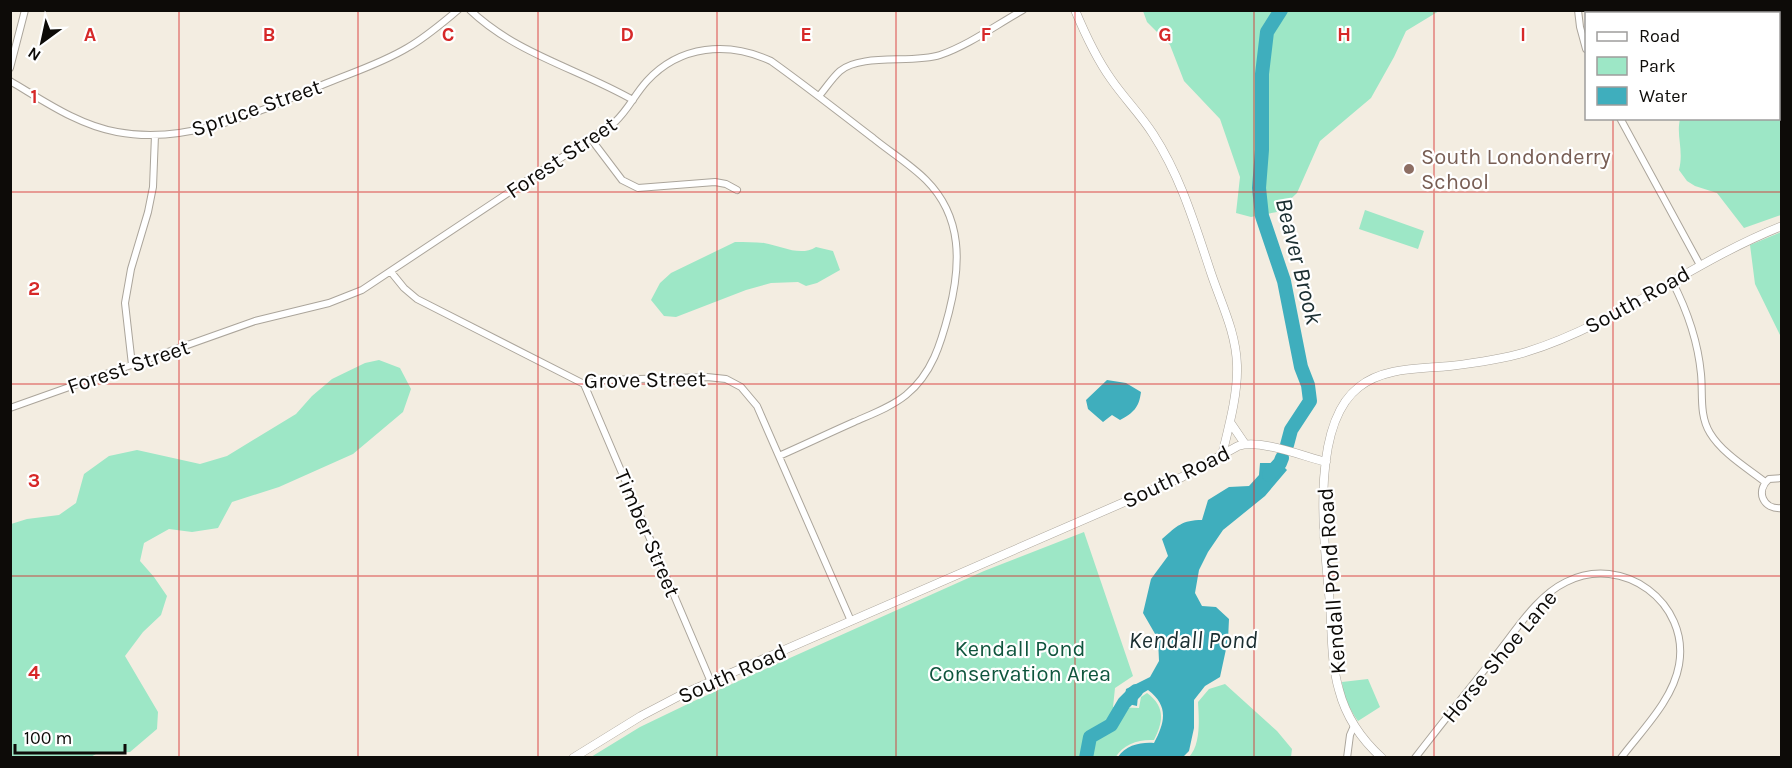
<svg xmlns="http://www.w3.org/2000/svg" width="1792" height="768" font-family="Karla,sans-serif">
	<rect width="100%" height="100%" fill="#f3ede1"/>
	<path fill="#9de7c6" d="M 1712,10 L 1781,11 L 1781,215 L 1744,228 L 1717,193 L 1695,186 L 1687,181 L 1679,170 C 1684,150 1676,136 1680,119 L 1778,118 L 1778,14 L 1711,13 Z
		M 1143,11 L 1143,10 L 1439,11 L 1406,31 L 1394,57 L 1371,98 L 1320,141 L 1297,193 L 1277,212 L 1251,217 L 1236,213 L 1240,177 L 1220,119 L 1184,81 L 1170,45 L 1147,22 Z
		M 1365,210 L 1424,231 L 1418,249 L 1359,229 Z
		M 1781,232 L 1781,337 L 1755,284 L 1750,245 Z
		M 735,242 C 745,242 755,242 764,243 C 782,246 800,257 816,247 L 833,251 L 840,270 L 817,283 L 806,286 L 798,282 L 771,283 L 746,290 L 676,317 L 664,316 L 651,300 L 660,283 L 671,273 Z
		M 379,360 L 400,368 L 411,389 L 403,412 L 353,454 L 279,487 L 232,502 L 218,528 L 192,532 L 169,529 L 144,543 L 140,561 L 154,577 L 167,596 L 161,615 L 143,632 L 125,656 L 158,712 L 157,729 L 130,752 L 96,754 L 89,758 L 11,757 L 11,524 L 27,519 L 59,515 L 76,503 L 84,474 L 109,456 L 137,450 L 200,464 L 227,456 L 296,414 L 312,396 L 332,379 L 365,363 Z
		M 1084,532 L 1133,676 L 1115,688 L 1113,707 L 1139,708 L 1141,697 L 1147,693 C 1166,707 1163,722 1154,740 C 1139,739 1123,744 1115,758 L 591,757 L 640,727 L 694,701 L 984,571 Z
		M 1368,679 L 1380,707 L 1358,721 C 1350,710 1343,696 1342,682 Z
		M 1225,684 L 1277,731 L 1292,749 L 1291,757 L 1189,757 C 1201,744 1199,719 1198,702 L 1209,689 Z"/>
	<path fill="#3faebd" d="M 1107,380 L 1126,383 L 1141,392 C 1139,408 1133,413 1120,420 L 1112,415 L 1103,422 L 1088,409 L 1086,400 Z
		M 1260,463 L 1280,463 L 1287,470 L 1265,496 L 1223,530 L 1208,552 L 1199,570 L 1195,593 L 1202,606 L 1216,607 L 1229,619 L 1228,640 L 1220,677 L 1205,686 L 1194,700 L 1194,728 L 1189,751 L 1183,757 L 1118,757 C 1126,745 1141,742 1154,743 C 1165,722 1169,706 1148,690 L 1138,696 L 1137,706 L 1124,703 L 1126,689 L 1150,677 L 1159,661 L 1158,639 L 1143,613 L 1151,579 L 1168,556 L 1162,539 C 1177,526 1182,520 1202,520 L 1208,500 L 1229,487 L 1249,486 L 1259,475 Z"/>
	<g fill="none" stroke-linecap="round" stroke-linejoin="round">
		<path stroke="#3faebd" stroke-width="14" d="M 1281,10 L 1267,32 L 1262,74 L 1262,150 L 1259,188 L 1262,216 L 1284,281 L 1301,367 L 1308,385 L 1310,401 L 1291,430 L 1287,445
			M 1269,475 L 1280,463 L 1282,458
			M 1086,758 L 1090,737 L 1111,725 L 1124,703 L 1136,691"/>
		<g stroke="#aba59b" stroke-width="8">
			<path id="minor" d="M 470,10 C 516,54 579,69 633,100
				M 1578,10 L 1580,27 L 1586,49
				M 10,68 L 25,10
				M 10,81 C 44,101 78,125 117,132 C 189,146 262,110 327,83 C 354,72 382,63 407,48 C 425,38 441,24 458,10
				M 819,96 C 826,88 832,78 840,71 C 861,53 913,64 940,55 C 969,45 996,25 1023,10
				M 1620,118 L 1700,265
				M 591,139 L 622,180 L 638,188 L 715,182 L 726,184 L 737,190
				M 391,272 L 404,288 L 417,299 L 584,384 L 604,380 L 707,377 L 726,379 L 741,387 L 757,406 L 851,621
				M 1672,281 C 1687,310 1698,342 1701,374 C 1703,394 1699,415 1710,433 C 1722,453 1747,468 1765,482
				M 132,365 L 125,303 L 131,269 L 148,212 L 153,187 L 155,135
				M 584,384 L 711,682
				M 10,408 L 255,321 L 329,303 L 362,290 L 615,122 C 628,110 635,94 647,81 C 680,45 728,41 771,61 C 806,86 839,112 873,138 C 890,152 910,164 926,180 C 963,217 961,265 949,312 C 941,343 932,374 906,395 C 891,407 872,414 854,422 C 829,433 804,445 779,456
				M 1782,478 L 1769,479 C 1755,491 1763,510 1782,508
				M 1347,758 L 1350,735 L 1354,726
				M 1415,758 C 1442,723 1470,688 1497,654 C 1517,629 1537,596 1566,582 C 1623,553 1690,603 1679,665 C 1673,700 1642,730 1621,758"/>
		</g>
		<g stroke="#aba59b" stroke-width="9">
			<path id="tertiary" d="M 1075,10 C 1085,34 1096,58 1111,79 C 1124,98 1141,115 1153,134 C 1181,177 1195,225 1211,273 C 1221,303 1236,332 1237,365 C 1238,394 1229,426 1222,455
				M 1230,422 L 1245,444
				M 573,758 L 641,716 L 683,694 L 1182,477 L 1238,446 C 1261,439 1302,456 1326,462
				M 1382,758 C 1361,739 1346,717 1339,690 C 1331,663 1332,632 1330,604 C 1325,548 1308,426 1359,387 C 1384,367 1420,369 1450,366 C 1475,363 1502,359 1526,352 C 1617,324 1693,261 1782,226"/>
		</g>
		<use href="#minor" stroke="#fff" stroke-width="6"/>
		<use href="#tertiary" stroke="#fff" stroke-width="8"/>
	</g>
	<path fill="none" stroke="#d62828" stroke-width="1.5" stroke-opacity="0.55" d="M 179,10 L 179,758M 358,10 L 358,758M 538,10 L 538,758M 717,10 L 717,758M 896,10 L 896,758M 1075,10 L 1075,758M 1254,10 L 1254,758M 1434,10 L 1434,758M 1613,10 L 1613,14M 1613,118 L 1613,758M 10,192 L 1782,192M 10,384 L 1782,384M 10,576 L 1782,576"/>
	<circle fill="#8d6e63" stroke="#fff" stroke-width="2" cx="1409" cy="169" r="6"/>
	<g text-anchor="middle" stroke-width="4.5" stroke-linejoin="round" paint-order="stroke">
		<g font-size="22" fill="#0d0b08" stroke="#fff">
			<text transform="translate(256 107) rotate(-19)" y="8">Spruce Street</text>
			<text transform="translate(561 157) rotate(-34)" y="8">Forest Street</text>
			<text transform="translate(1637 299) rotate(-29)" y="8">South Road</text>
			<text transform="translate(128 366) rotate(-19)" y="8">Forest Street</text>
			<text transform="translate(645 379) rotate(-1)" y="8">Grove Street</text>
			<text transform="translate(1176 476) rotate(-26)" y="8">South Road</text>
			<text transform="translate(648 533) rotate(67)" y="8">Timber Street</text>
			<text transform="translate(1331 581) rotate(-94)" y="8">Kendall Pond Road</text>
			<text transform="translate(1499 656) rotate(-50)" y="8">Horse Shoe Lane</text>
			<text transform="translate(732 673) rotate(-24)" y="8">South Road</text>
		</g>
		<g font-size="22" fill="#785e54" stroke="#fff" text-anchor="start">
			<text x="1421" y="164">South Londonderry<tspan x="1421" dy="25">School</tspan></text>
		</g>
		<g font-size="22" fill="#0f553d" stroke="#fff">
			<text x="1020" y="656">Kendall Pond<tspan x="1020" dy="25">Conservation Area</tspan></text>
		</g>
		<g font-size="24" font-style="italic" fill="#1b2e31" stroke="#fff">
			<text transform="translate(1299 261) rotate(76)" y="8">Beaver Brook</text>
			<text x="1193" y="648">Kendall Pond</text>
		</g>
	</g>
	<g font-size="20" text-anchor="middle" font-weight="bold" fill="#d62828" stroke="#fff" stroke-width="4.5" stroke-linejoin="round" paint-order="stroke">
		<text x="90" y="41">A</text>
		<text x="269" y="41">B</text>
		<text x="448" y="41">C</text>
		<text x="627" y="41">D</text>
		<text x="806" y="41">E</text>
		<text x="986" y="41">F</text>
		<text x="1165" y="41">G</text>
		<text x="1344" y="41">H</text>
		<text x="1523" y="41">I</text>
		<text x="34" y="103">1</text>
		<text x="34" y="295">2</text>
		<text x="34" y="487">3</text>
		<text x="34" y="679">4</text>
	</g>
	<rect width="1792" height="768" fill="none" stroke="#0d0b08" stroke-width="24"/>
	<rect x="1585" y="12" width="195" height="108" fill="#ffffff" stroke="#9e9d9c" stroke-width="1.5"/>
	<rect x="1597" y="32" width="30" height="9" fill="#ffffff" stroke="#9e9d9c" stroke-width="1.5"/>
	<text x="1639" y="42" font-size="18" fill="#0d0b08">Road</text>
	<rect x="1597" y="57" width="30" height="18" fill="#9de7c6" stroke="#9e9d9c" stroke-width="1.5"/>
	<text x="1639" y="72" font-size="18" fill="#0d0b08">Park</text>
	<rect x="1597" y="87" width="30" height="18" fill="#3faebd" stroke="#9e9d9c" stroke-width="1.5"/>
	<text x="1639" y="102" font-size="18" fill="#0d0b08">Water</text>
	<g transform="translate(42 42) rotate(213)" stroke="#ffffff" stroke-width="4.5" paint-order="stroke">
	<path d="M0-4.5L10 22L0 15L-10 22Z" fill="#0d0b08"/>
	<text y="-9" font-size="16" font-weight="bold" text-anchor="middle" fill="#0d0b08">N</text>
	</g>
	<path d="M15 744v9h110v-9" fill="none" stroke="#0d0b08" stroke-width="3"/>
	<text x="24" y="744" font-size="18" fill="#0d0b08" stroke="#ffffff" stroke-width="4.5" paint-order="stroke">100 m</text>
</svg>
